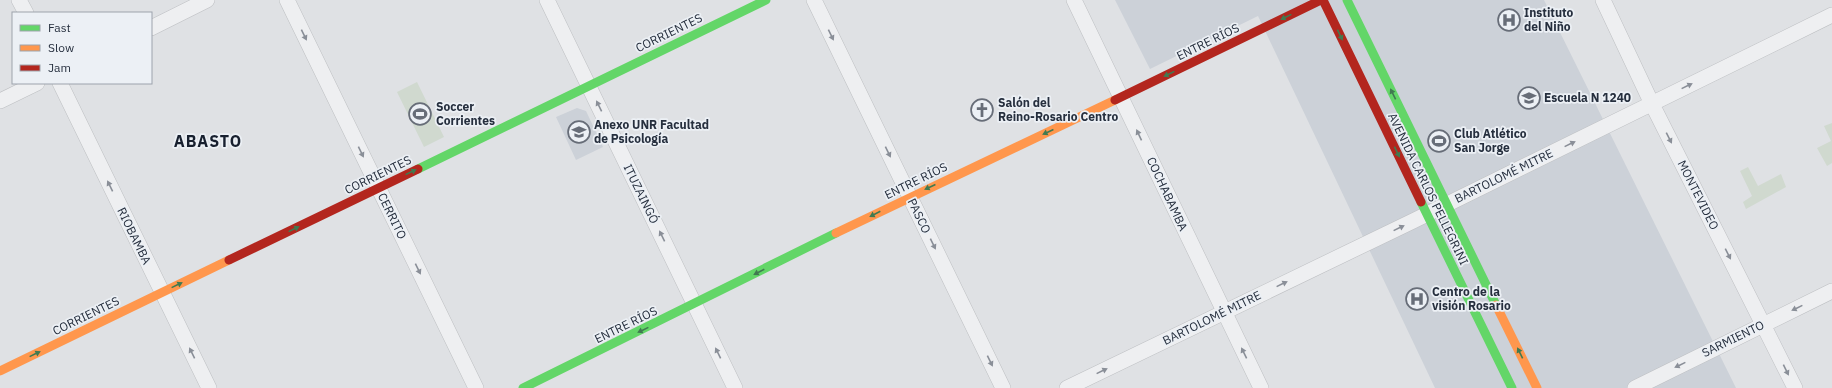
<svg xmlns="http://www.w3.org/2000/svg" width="1832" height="388" font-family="'IBM Plex Sans',sans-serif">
	<rect width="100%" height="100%" fill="#dfe1e4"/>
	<path fill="#ccd1d8" d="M 1115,0 L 1544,0 L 1736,388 L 1435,388 L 1258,16 L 1150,69 Z
		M 577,108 L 586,111 L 603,147 L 576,160 L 556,117 Z"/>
	<path fill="#d0d9cf" d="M 417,82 L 444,137 L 424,147 L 397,92 Z
		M 1832,123 L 1832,163 L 1827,166 L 1817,148 L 1831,141 L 1824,126 Z
		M 1748,167 L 1758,186 L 1781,174 L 1786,187 L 1746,209 L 1743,202 L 1752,196 L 1740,171 Z"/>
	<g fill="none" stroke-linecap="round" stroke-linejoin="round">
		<g stroke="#bdbfc2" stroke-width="16">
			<path id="street" d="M 19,0 L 26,13
				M 287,0 L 476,388
				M 547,0 L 735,388
				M 814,0 L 1003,388
				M 1074,0 L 1261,388
				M 1603,0 L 1652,104 L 1795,388
				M 151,28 L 207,0
				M 60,83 L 209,388
				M 0,101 L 37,83
				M 1067,388 L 1413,221 L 1832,15
				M 1635,388 L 1832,291"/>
		</g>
		<use href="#street" stroke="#eeeff1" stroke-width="15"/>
		<path stroke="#63d668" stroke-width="9" d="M 1347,0 L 1496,305
			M 418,169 L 766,0
			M 1421,202 L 1512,388
			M 523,388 L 836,233"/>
		<path stroke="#ff974d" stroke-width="9" d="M 836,233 L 1115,100
			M 1496,305 L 1537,388
			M 0,371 L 229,260"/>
		<path stroke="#b3261e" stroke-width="9" d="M 1323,0 L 1421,202
			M 1115,100 L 1321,0
			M 229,260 L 418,169"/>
	</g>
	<defs><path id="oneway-solid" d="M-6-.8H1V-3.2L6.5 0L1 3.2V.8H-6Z"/></defs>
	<g fill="#417a51">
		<use href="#oneway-solid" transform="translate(1286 17) rotate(154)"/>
		<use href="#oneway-solid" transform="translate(1340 35) rotate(64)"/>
		<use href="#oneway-solid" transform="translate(1169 74) rotate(154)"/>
		<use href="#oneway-solid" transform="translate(1393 94) rotate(-116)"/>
		<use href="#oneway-solid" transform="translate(1048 132) rotate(155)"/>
		<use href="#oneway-solid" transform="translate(1397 152) rotate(64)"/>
		<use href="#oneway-solid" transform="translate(411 172) rotate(-26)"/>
		<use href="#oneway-solid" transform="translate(930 187) rotate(155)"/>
		<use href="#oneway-solid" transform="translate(875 214) rotate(153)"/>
		<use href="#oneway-solid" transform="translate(294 229) rotate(-26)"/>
		<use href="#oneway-solid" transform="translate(759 272) rotate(153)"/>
		<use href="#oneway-solid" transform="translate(177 285) rotate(-26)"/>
		<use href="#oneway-solid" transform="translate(643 330) rotate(154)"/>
		<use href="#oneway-solid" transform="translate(1520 353) rotate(-116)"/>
		<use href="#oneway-solid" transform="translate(35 354) rotate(-26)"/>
	</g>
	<g fill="#8a8f98">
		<use href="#oneway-solid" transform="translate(304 35) rotate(64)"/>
		<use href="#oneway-solid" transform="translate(831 35) rotate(64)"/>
		<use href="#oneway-solid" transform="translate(1687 86) rotate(-26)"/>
		<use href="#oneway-solid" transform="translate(599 106) rotate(-116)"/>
		<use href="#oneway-solid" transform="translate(1139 135) rotate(-115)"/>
		<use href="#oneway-solid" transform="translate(1669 138) rotate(63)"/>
		<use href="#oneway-solid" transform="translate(1570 144) rotate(-26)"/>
		<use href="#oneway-solid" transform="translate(361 152) rotate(64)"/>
		<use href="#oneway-solid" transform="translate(888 152) rotate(64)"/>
		<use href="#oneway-solid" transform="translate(110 186) rotate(-116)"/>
		<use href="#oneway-solid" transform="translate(1399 228) rotate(-26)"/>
		<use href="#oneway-solid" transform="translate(662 236) rotate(-116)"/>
		<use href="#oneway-solid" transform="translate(933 244) rotate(64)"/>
		<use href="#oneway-solid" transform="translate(1728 254) rotate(63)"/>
		<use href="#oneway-solid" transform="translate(418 269) rotate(64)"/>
		<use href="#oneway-solid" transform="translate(1282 284) rotate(-26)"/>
		<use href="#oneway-solid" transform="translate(1797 308) rotate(154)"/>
		<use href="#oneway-solid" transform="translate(192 353) rotate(-116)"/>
		<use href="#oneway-solid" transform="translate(718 353) rotate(-116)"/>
		<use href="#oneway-solid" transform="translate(1244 353) rotate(-116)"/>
		<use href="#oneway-solid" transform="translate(990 361) rotate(64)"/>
		<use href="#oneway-solid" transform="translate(1680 365) rotate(154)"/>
		<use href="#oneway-solid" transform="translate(1786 370) rotate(64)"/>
		<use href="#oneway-solid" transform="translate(1102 371) rotate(-26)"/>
	</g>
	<defs>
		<g id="hospital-ring" transform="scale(1.15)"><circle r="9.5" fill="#ecf0f5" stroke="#676d78" stroke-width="1.5"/><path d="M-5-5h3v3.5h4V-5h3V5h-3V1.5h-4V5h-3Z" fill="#676d78"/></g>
		<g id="school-ring" transform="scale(1.15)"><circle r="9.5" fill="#ecf0f5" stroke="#676d78" stroke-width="1.5"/><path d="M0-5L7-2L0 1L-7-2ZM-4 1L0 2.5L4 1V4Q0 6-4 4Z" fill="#676d78"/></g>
		<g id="church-ring" transform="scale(1.15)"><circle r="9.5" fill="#ecf0f5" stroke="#676d78" stroke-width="1.5"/><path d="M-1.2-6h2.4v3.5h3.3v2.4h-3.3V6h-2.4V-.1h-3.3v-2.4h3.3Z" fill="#676d78"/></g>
		<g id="stadium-ring" transform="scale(1.15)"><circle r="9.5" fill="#ecf0f5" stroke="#676d78" stroke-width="1.5"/><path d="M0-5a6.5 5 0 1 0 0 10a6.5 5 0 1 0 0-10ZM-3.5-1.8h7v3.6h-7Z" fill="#676d78"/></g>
		<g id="university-ring" transform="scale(1.15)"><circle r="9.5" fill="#ecf0f5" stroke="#676d78" stroke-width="1.5"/><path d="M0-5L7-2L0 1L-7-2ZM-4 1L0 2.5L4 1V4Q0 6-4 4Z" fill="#676d78"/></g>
	</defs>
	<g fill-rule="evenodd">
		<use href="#hospital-ring" x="1509" y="20"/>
		<use href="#school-ring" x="1529" y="98"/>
		<use href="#church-ring" x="982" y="110"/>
		<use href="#stadium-ring" x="420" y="114"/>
		<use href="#university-ring" x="579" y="132"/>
		<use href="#stadium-ring" x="1439" y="141"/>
		<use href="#hospital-ring" x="1417" y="299"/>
	</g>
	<g text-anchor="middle" stroke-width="3.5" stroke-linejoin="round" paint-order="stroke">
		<g font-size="12" font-weight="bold" fill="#262f3e" stroke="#ecf0f5" text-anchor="start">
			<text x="1524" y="17">Instituto<tspan x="1524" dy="14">del Niño</tspan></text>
			<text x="1544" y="102">Escuela N 1240</text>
			<text x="998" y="107">Salón del<tspan x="998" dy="14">Reino-Rosario Centro</tspan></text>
			<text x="436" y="111">Soccer<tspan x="436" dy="14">Corrientes</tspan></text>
			<text x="594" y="129">Anexo UNR Facultad<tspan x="594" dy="14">de Psicología</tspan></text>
			<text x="1454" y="138">Club Atlético<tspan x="1454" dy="14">San Jorge</tspan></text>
			<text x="1432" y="296">Centro de la<tspan x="1432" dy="14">visión Rosario</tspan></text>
		</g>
		<g font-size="12" fill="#262f3e" stroke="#ecf0f5">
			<text transform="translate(669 33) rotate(-26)" y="4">CORRIENTES</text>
			<text transform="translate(1208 42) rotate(-26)" y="4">ENTRE RÍOS</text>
			<text transform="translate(378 175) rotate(-26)" y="4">CORRIENTES</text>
			<text transform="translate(1504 176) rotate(-26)" y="4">BARTOLOMÉ MITRE</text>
			<text transform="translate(916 181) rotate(-26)" y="4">ENTRE RÍOS</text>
			<text transform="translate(1428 189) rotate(64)" y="4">AVENIDA CARLOS PELLEGRINI</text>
			<text transform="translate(641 194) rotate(64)" y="4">ITUZAINGÓ</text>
			<text transform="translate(1167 194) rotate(65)" y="4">COCHABAMBA</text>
			<text transform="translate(1698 195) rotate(63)" y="4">MONTEVIDEO</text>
			<text transform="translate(392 216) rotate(64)" y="4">CERRITO</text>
			<text transform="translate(919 216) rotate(64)" y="4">PASCO</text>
			<text transform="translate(134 236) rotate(64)" y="4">RIOBAMBA</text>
			<text transform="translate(86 316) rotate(-26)" y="4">CORRIENTES</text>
			<text transform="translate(1212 318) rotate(-26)" y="4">BARTOLOMÉ MITRE</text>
			<text transform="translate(626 325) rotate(-26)" y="4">ENTRE RÍOS</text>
			<text transform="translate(1733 339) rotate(-26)" y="4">SARMIENTO</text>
		</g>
		<g font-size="16" font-weight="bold" letter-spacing="1" fill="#18202f" stroke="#ecf0f5">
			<text x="208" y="147">ABASTO</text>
		</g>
	</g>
	<rect x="12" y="12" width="140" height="72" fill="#ecf0f5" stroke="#9da3ac"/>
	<rect x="20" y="25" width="20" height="6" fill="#63d668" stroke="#9da3ac"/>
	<text x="48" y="32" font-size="12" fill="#262f3e">Fast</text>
	<rect x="20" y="45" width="20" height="6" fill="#ff974d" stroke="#9da3ac"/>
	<text x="48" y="52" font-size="12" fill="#262f3e">Slow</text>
	<rect x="20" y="65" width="20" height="6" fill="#b3261e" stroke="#9da3ac"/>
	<text x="48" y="72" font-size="12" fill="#262f3e">Jam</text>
</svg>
